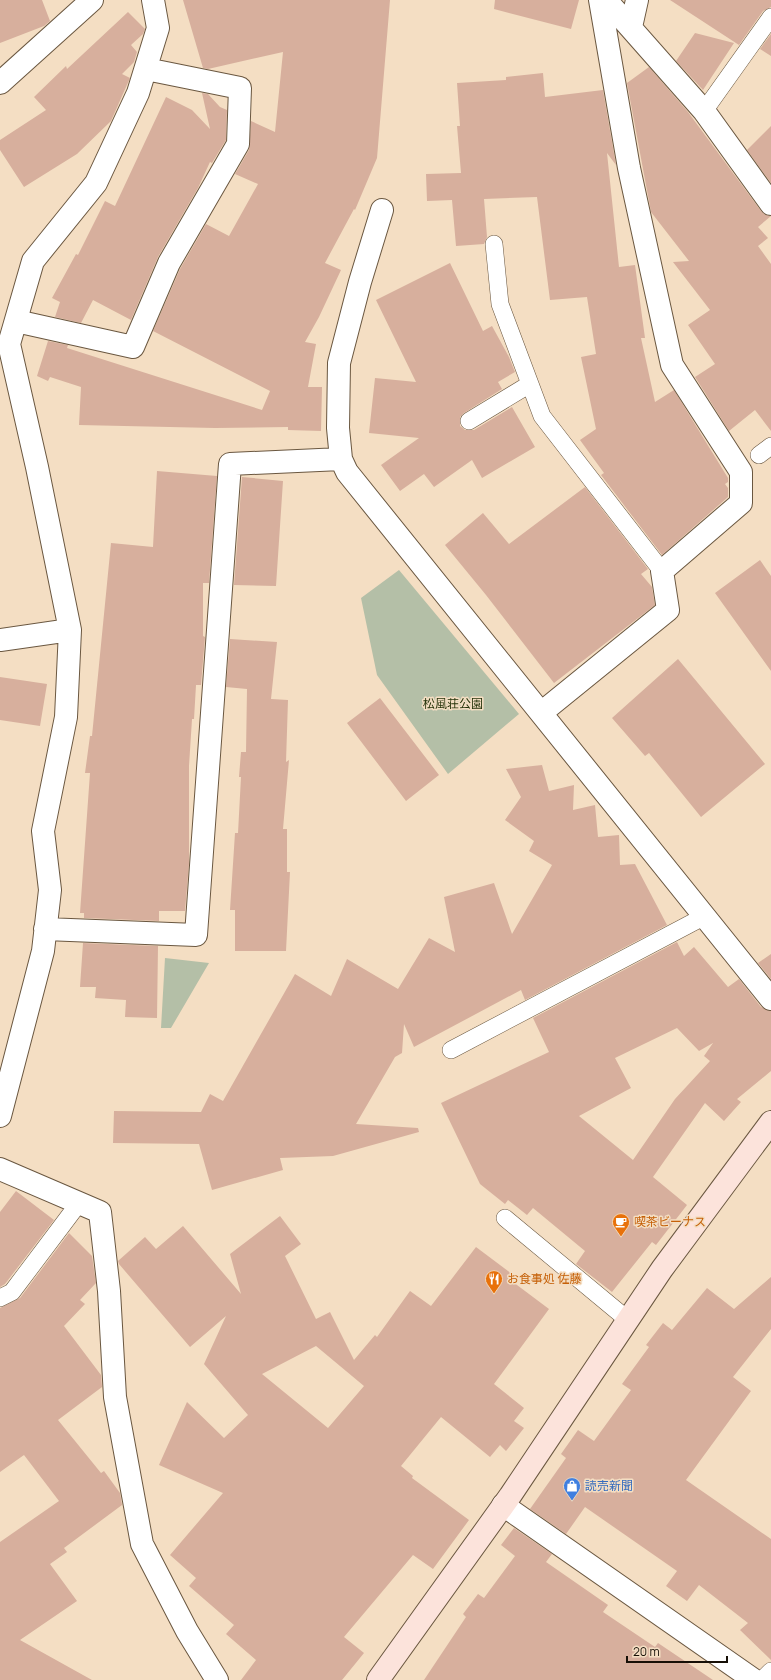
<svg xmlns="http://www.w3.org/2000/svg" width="771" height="1680" font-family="Manrope,'Noto Sans JP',sans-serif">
	<rect width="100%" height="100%" fill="#f4dec3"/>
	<path fill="#b4bfa7" d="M 399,570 L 519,714 L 448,774 L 377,675 L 361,598 Z
		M 165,958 L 209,963 L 171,1028 L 161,1028 Z"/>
	<path fill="#d7af9d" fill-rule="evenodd" d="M 0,0 L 42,0 L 50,21 L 44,26 L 0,43 Z
		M 183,0 L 390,0 L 377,158 L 355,210 L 354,209 L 325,263 L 341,270 L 319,317 L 305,342 L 316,344 L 308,387 L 322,387 L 321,431 L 288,430 L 288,427 L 215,428 L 79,425 L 81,387 L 50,377 L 48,381 L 37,376 L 48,341 L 68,345 L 67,348 L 262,410 L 270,391 L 153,331 L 180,269 L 206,224 L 229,236 L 258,184 L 235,174 L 249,150 L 251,121 L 275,132 L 283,52 L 208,69 L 203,68 Z
		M 495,0 L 579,0 L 571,29 L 494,9 Z
		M 670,0 L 771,0 L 771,7 L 763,11 L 739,45 Z
		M 128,12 L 145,29 L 143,34 L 131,45 L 137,52 L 134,62 L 122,74 L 130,78 L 111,121 L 77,154 L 24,187 L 0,150 L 0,140 L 46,110 L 34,97 L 66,66 L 67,69 Z
		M 695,33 L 734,43 L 703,90 L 676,61 Z
		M 771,34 L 771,56 L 760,49 Z
		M 649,67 L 688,112 L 761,211 L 766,215 L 771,216 L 758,227 L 768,238 L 758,246 L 771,264 L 771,431 L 755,410 L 729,431 L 695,377 L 715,364 L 688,325 L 710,310 L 673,262 L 689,261 L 651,212 L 627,83 Z
		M 543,73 L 545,97 L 603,90 L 616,165 L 607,153 L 619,267 L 635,265 L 645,338 L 641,338 L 655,402 L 674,390 L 728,478 L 728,482 L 725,484 L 728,488 L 728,497 L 662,555 L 601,475 L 604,473 L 580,440 L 596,429 L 581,357 L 596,354 L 587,297 L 550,300 L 537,197 L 484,199 L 487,237 L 484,244 L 456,246 L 452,200 L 427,201 L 426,174 L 461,173 L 457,126 L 460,126 L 457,83 L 506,80 L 506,77 Z
		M 202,93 L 208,94 L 220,107 L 227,110 L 226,140 L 212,163 L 210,162 L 198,188 L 158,257 L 131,320 L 93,300 L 81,323 L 55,317 L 60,302 L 52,298 L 76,254 L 78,255 L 105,201 L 115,206 L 166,97 L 192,110 L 210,129 Z
		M 771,126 L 771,183 L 747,150 Z
		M 450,263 L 483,331 L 492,326 L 509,357 L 515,372 L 498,382 L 502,389 L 464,413 L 460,417 L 460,426 L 465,430 L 474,430 L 512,407 L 535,447 L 482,478 L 472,460 L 434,487 L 424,474 L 400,491 L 381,465 L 419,438 L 369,433 L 375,378 L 416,382 L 376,300 Z
		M 157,471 L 217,476 L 209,583 L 203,583 L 203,636 L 205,637 L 201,685 L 196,685 L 194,719 L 192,719 L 189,766 L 189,864 L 185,911 L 159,911 L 159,921 L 84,918 L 84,913 L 80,913 L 90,773 L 85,773 L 90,736 L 92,736 L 111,543 L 153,547 Z
		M 242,477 L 283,481 L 276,586 L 234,585 Z
		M 585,487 L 648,569 L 641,574 L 652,587 L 655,605 L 554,683 L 486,595 L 445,545 L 483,513 L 509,544 Z
		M 760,560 L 771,576 L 771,671 L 715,593 Z
		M 230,639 L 277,642 L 271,699 L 288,700 L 286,762 L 289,760 L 283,829 L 287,829 L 287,872 L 290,872 L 286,951 L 235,951 L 235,910 L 230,910 L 235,833 L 238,833 L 241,777 L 239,777 L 241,752 L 246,752 L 247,689 L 226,687 Z
		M 678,659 L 765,764 L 701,817 L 649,753 L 645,756 L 612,718 Z
		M 0,677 L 47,684 L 40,726 L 0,720 Z
		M 380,698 L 439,775 L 406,801 L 347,723 Z
		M 542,765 L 549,791 L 574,785 L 573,810 L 595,805 L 598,837 L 619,835 L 620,865 L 635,864 L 667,925 L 525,1000 L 521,990 L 414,1047 L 404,1024 L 402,1053 L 395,1057 L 356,1124 L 418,1128 L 419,1132 L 333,1156 L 280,1158 L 283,1170 L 212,1190 L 199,1144 L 113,1143 L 114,1111 L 201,1112 L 210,1094 L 223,1101 L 295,974 L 331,996 L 347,959 L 398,989 L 429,938 L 455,952 L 444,897 L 494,883 L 512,934 L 552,865 L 529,851 L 534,841 L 505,820 L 521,797 L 506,769 Z
		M 677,942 L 684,956 L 694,947 L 728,987 L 739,979 L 761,1007 L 771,1011 L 771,1071 L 737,1099 L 741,1102 L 724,1121 L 705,1103 L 653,1177 L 687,1205 L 656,1245 L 652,1242 L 612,1292 L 576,1264 L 585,1251 L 533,1208 L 527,1215 L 508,1200 L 505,1204 L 480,1184 L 441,1103 L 549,1052 L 533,1018 ZM 677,1028 L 699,1051 L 713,1043 L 704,1056 L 710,1061 L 675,1099 L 633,1160 L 579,1116 L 631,1088 L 615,1058 Z
		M 83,943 L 158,946 L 157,1018 L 125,1017 L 126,1000 L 95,998 L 96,987 L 80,987 Z
		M 771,954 L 771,979 L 758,963 Z
		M 16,1191 L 54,1220 L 5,1284 L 0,1287 L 0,1212 Z
		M 280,1216 L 301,1244 L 285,1256 L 316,1319 L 330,1312 L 354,1360 L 375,1335 L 377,1337 L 410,1291 L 431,1306 L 476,1247 L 512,1274 L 509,1279 L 549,1309 L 494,1384 L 524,1408 L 514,1421 L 524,1428 L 506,1451 L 500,1445 L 490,1457 L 441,1417 L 401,1466 L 413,1476 L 412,1478 L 469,1520 L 433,1569 L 413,1555 L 344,1637 L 364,1653 L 342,1680 L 241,1680 L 256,1660 L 226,1634 L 234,1625 L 189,1586 L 196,1578 L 170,1555 L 223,1493 L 159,1465 L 187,1402 L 224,1438 L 248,1415 L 204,1364 L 226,1316 L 190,1347 L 119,1264 L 118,1261 L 145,1237 L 156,1249 L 183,1226 L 241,1294 L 230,1254 ZM 316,1346 L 364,1386 L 328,1428 L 262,1374 Z
		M 69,1233 L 92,1256 L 96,1283 L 80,1300 L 85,1304 L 64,1326 L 101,1375 L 102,1387 L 58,1420 L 101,1473 L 104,1471 L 120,1493 L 122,1505 L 64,1548 L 67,1552 L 50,1564 L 77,1601 L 20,1640 L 92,1680 L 0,1680 L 0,1542 L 59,1501 L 24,1455 L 0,1472 L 0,1308 L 20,1298 Z
		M 771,1277 L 771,1329 L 733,1377 L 751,1391 L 686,1480 L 771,1539 L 771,1660 L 740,1630 L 748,1623 L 699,1585 L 687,1601 L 666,1586 L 677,1571 L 585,1507 L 566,1534 L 530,1509 L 566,1458 L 561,1454 L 578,1430 L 594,1441 L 631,1390 L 622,1384 L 649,1347 L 646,1345 L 663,1323 L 672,1330 L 707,1288 L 734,1309 Z
		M 514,1528 L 552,1554 L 546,1562 L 608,1605 L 603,1612 L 655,1647 L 658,1643 L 713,1680 L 424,1680 L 466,1617 L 463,1614 L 478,1594 L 484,1598 L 515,1556 L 501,1545 Z"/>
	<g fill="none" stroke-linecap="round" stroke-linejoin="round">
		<g stroke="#6a5740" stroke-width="18">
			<path id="lane" d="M 704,111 L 771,17
				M 494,244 L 500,304 L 542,416 L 662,571
				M 469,421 L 530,384
				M 759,455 L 771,446
				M 451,1050 L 705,916
				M 505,1218 L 628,1320
				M 0,1298 L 12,1292 L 79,1203
				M 762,1680 L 771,1671"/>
		</g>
		<g stroke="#6a5740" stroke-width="24">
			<path id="street" d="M 606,0 L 704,111 L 771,204
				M 631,27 L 637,0
				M 0,83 L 92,0
				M 382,210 L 360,282 L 339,363 L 338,428 L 341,459 L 347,472 L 771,999
				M 16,321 L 133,347 L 169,263 L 238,144 L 240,88 L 146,69
				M 0,640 L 70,630
				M 541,713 L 668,610 L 662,571 L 741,503 L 741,472 L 672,365 L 629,168 L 600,0
				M 45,929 L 196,935 L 230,464 L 341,459
				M 0,1116 L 43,951 L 50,890 L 43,831 L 66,717 L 70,630 L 37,467 L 9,344 L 33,261 L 96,183 L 138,93 L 158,28 L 153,0
				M 0,1169 L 100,1212 L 109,1291 L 115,1397 L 142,1544 L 187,1631 L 217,1680
				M 503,1505 L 754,1680"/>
		</g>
		<g stroke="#6a5740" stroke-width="24">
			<path id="secondary" d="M 378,1680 L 510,1496 L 662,1269 L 771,1122"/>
		</g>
		<use href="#lane" stroke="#fff" stroke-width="17"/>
		<use href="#street" stroke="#fff" stroke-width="22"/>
		<use href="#secondary" stroke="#fce3db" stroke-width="22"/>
	</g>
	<defs>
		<g id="cafe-pin" transform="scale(0.9)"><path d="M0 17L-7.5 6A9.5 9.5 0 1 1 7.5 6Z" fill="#e8710a" stroke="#f4dec3"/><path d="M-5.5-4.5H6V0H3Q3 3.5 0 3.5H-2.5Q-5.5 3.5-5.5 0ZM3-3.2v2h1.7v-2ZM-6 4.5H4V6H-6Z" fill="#fff"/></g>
		<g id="restaurant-pin" transform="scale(0.9)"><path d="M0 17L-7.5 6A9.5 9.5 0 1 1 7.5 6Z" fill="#e8710a" stroke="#f4dec3"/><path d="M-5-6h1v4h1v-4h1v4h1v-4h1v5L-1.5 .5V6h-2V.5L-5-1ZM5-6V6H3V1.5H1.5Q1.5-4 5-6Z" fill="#fff"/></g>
		<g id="shop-pin" transform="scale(0.9)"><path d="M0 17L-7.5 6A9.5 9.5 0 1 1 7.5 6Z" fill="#3f7fe0" stroke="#f4dec3"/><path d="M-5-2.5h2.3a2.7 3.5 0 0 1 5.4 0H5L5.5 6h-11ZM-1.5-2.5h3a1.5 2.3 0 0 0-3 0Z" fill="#fff"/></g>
	</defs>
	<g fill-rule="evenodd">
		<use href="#cafe-pin" x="621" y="1222"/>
		<use href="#restaurant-pin" x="494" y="1279"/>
		<use href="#shop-pin" x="572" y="1486"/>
	</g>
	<g text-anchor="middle" stroke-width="3" stroke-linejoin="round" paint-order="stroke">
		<g font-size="12" fill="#24330a" stroke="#f4dec3">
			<text x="453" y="708">松風荘公園</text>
		</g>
		<g font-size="12" fill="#c56008" stroke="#f4dec3" text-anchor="start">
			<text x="634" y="1226">喫茶ビーナス</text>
			<text x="507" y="1283">お食事処 佐藤</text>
		</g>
		<g font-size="12" fill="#366cbe" stroke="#f4dec3" text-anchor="start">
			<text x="585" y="1490">読売新聞</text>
		</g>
	</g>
	<path d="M627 1656v6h100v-6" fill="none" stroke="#160f06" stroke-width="2"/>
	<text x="633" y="1656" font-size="12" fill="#160f06" stroke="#f4dec3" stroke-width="3" paint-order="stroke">20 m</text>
</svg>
